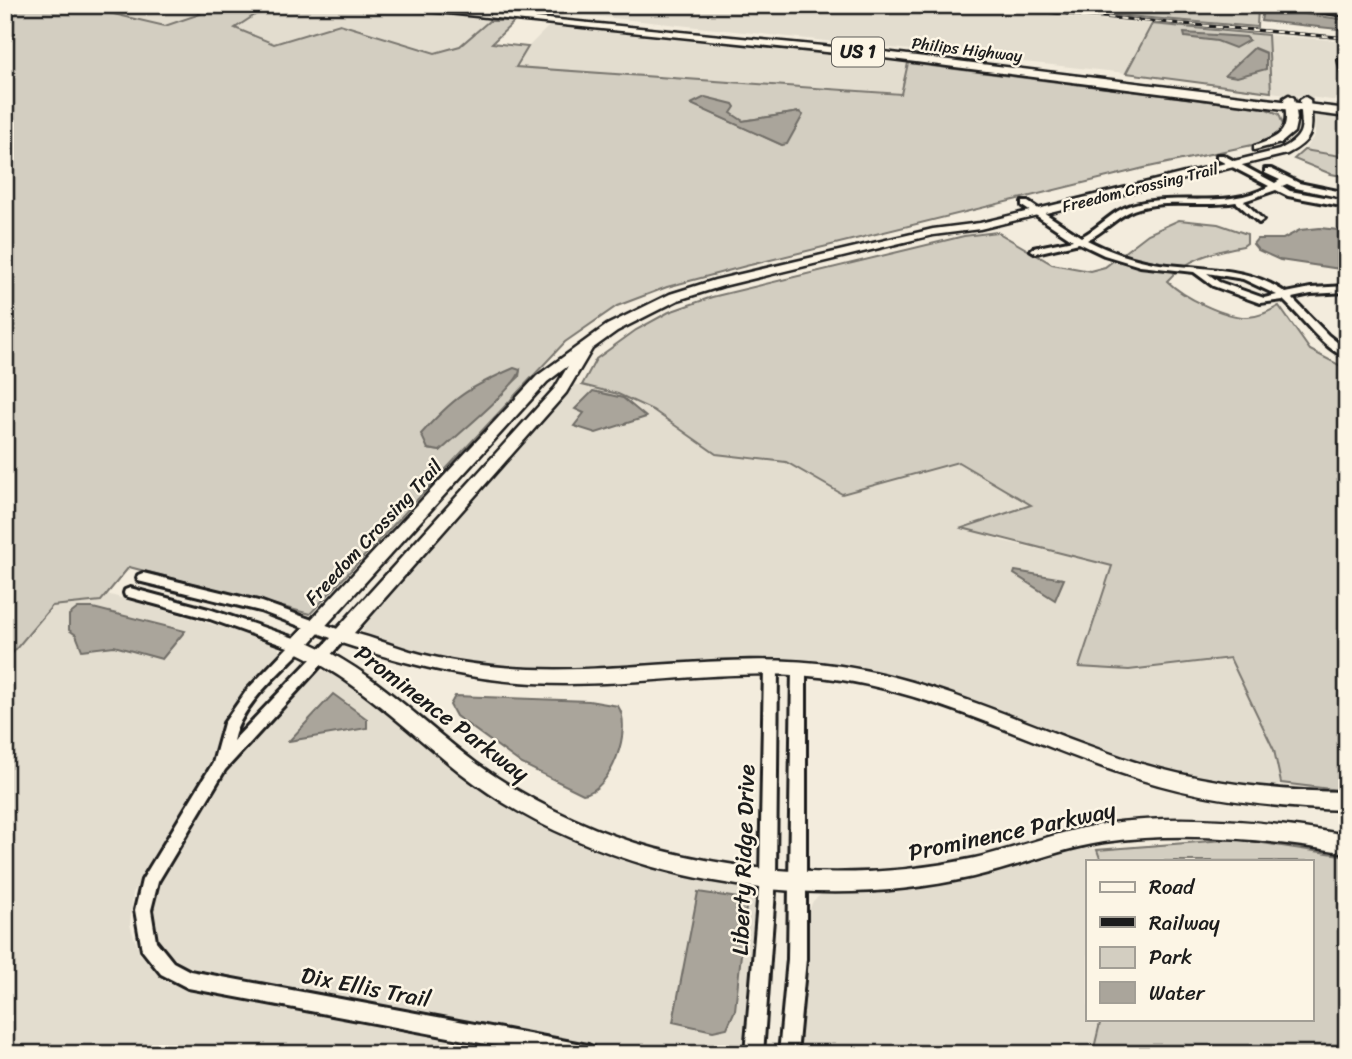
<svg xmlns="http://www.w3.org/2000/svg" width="1352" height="1059" font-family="Sriracha,sans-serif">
	<rect width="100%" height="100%" fill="#f3ecdd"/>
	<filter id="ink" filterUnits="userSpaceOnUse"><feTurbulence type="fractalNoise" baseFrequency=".0143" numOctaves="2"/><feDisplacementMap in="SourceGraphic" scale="14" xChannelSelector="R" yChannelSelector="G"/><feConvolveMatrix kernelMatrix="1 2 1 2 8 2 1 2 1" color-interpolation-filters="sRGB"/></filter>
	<g filter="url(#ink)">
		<path fill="#e3ddcf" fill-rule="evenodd" d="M 75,5 L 185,5 L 201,14 L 165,26 Z
			M 270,5 L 347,5 L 492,18 L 460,46 L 435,53 L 340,24 L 274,44 L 234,27 Z
			M 491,5 L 932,5 L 1152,24 L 1126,73 Z
			M 551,24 L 654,33 L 909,60 L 902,94 L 515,67 L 528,47 Z
			M 1268,35 L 1347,41 L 1347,102 L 1271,92 Z
			M 1320,113 L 1347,116 L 1347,157 L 1304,150 L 1315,135 L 1314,114 Z
			M 570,385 L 582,385 L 618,394 L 653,410 L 716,454 L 786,462 L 842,494 L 957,462 L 1031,505 L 964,527 L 1003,541 L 1112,566 L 1129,670 L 1230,657 L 1274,750 L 1281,783 L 1274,790 L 1213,783 L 1153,769 L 937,690 L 824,666 L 728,661 L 588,673 L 483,667 L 405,649 L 365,636 L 361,628 L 363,619 ZM 632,403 L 646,417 L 596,433 L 585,412 Z
			M 107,594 L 274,642 L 279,648 L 279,655 L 234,708 L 209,764 L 133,893 L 130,925 L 140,954 L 161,975 L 178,986 L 531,1054 L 5,1054 L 5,662 L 52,605 L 101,601 Z
			M 327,670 L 334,671 L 386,706 L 459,773 L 510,805 L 610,853 L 749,887 L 759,906 L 743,1054 L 634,1054 L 215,975 L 184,965 L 163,949 L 152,924 L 153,899 L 163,872 L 232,761 L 315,673 Z
			M 1078,846 L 1099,850 L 1102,861 L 1088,861 L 1088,1019 L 1101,1019 L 1094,1049 L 1084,1054 L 799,1054 L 808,913 L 813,901 L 825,891 L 911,888 L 984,875 Z"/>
		<path fill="#d3cec1" stroke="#78756e" stroke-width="2" fill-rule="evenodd" d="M 14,5 L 75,5 L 165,26 L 200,14 L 185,5 L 270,5 L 235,28 L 274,44 L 340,24 L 435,53 L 460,46 L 489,21 L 515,21 L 492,43 L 528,47 L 516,67 L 901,94 L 908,63 L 1264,108 L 1279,114 L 1283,125 L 1279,134 L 1257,144 L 1144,168 L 746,266 L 667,287 L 617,306 L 565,342 L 310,614 L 129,567 L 101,601 L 52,606 L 5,662 L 5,9 ZM 701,100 L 743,121 L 799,112 L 782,145 L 692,104 ZM 520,370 L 519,377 L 440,451 L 428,449 Z
			M 1058,5 L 1246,5 L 1258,7 L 1257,27 L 1056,10 Z
			M 1152,24 L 1268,35 L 1271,92 L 1126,73 Z
			M 1304,150 L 1347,157 L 1347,177 L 1331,174 L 1294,159 Z
			M 1179,220 L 1218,224 L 1247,234 L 1247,243 L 1243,246 C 1215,251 1186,259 1167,281 C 1183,297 1225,318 1248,317 C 1259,317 1269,311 1279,306 L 1310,350 L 1347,369 L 1347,791 L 1281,783 L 1274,750 L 1230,658 L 1129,670 L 1079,667 L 1112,566 L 962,528 L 1031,505 L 958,462 L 842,494 L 786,462 L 716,454 L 653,410 L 618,394 L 582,385 L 596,359 L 636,330 L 669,312 L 712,297 L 964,236 L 997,232 L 1052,264 L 1090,271 L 1105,267 L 1148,234 Z
			M 1237,839 L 1347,856 L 1347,1054 L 1084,1054 L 1094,1048 L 1101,1019 L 1312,1019 L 1312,861 L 1101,861 L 1097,850 Z"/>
		<path fill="#aaa59b" stroke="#716e68" stroke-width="2" d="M 1270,9 L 1347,20 L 1347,30 L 1261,21 L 1263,10 Z
			M 1184,33 L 1246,37 L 1249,40 L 1235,48 L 1217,41 L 1185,37 Z
			M 1254,48 L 1266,53 L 1266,69 L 1237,77 L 1225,75 Z
			M 705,97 L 733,104 L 735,107 L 731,113 L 743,121 L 799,112 L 803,115 L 787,144 L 782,145 L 691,104 Z
			M 1320,228 L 1347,231 L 1347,270 L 1280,260 L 1258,250 L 1253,244 L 1257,239 L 1283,239 L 1300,230 Z
			M 514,368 L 520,370 C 518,386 455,437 440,451 L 428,449 L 421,434 C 454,397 468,388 514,368 Z
			M 593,391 L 623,398 L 646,417 L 596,433 L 574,426 L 584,413 L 575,409 Z
			M 1015,571 L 1064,579 L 1055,600 L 1014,574 Z
			M 78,608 L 93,608 L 185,631 L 162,659 L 114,646 L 82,650 L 76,635 L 69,630 L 69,615 Z
			M 333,694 L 367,719 L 367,728 L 289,741 Z
			M 455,696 L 589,701 L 618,706 C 633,728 611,791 583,794 L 522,764 L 456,716 L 450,705 Z
			M 698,892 L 738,898 L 746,908 L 735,1010 L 727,1028 L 713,1031 L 673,1022 Z"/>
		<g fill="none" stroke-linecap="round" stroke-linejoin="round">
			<g stroke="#1c1c1c" stroke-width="6">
				<path id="minor" d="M 1343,58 L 1347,61 L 1347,79 L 1343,77 L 1339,60 Z
					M 1217,155 L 1223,155 L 1275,183 L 1280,180 L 1265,173 L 1265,169 L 1271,169 L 1299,183 L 1347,193 L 1347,199 L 1296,188 L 1287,184 L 1282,186 L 1290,191 L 1347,201 L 1347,207 L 1288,196 L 1276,190 L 1244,201 L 1263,220 L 1259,223 L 1236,202 C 1202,208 1165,198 1133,210 C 1116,217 1104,232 1087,240 C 1110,252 1135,260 1160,264 C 1205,270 1248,266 1286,293 L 1311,288 L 1347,286 L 1347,292 L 1311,294 L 1292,298 L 1328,335 L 1347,350 L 1347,358 C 1321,347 1303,318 1283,300 L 1260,303 L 1213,286 L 1194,272 L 1140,266 L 1104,255 L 1079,243 L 1036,253 L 1031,250 L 1033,248 L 1073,240 L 1022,206 L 1022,202 L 1028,202 L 1081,237 C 1099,228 1112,211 1131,205 C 1175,192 1228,210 1269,186 L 1217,159 ZM 1207,273 L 1243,279 L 1277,295 L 1264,298 L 1219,282 Z
					M 143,573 L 262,602 L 346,632 L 348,636 L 225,770 L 158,882 L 151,910 L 156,941 L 173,962 L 190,971 L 588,1045 L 594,1048 L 597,1054 L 539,1054 L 188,988 L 161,974 L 142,950 L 135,910 L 142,880 L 213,763 L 224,723 L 247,690 L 288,647 L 210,619 L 125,596 L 124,593 L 125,590 L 130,588 L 212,610 L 303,641 L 305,645 L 303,649 C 278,675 241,705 233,741 L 331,638 L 260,611 L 138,581 L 137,578 L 138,575 Z
					M 771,662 L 776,663 L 778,667 L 776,878 L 763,1054 L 745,1054 L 760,878 L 764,667 L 766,663 Z
					M 799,663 L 804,664 L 806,668 L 806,959 L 797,1054 L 779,1054 L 788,959 L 792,668 L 794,664 Z"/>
			</g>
			<g stroke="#1c1c1c" stroke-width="5">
				<path id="tertiary" d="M 1276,5 L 1300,5 L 1347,11 L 1347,16 Z
					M 1289,95 L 1294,98 L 1297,118 L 1294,132 L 1281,143 L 1254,150 L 1254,146 C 1284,136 1290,130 1284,98 Z
					M 1305,97 L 1310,100 C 1312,130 1316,139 1287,154 L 980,229 L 933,235 L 723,286 L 678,300 L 617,331 L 592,349 L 566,393 L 354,633 C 373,638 391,645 410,651 C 448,662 490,667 530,669 C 634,673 738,650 841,666 C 939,681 1030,727 1123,758 C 1195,782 1271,791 1347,792 L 1347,810 C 1271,808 1195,799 1123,774 C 1030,743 940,696 842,680 C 751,665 660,684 568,684 C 482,684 415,667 335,641 L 332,636 L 335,631 L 555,388 L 568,366 L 547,382 L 310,643 C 374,671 421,722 476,763 C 530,802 591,831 656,849 C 760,876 869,881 975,858 C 1018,848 1059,831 1104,824 C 1184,813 1267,821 1347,835 L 1347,853 C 1267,839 1185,831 1104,842 C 1059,849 1017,867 973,877 C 867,901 757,896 653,867 C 584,847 517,817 461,773 C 405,729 357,679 292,650 L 289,645 L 292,640 L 537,376 L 607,325 L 670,294 L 715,280 L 933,229 L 980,223 L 1279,150 C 1307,136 1302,128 1300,100 Z"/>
			</g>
			<g stroke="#1c1c1c" stroke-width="5">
				<path id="primary" d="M 369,5 L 407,5 L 884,52 L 1347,109 L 1347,117 L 884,58 Z"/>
			</g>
			<use href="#minor" fill="#fcf5e5" fill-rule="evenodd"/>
			<use href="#tertiary" fill="#fcf5e5" fill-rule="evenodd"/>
			<use href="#primary" fill="#fcf5e5" fill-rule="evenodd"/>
			<g stroke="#1c1c1c" stroke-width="3.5">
				<path id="rail" d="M 964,5 L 1347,38"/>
			</g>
			<use href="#rail" stroke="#fcf5e5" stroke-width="2" stroke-dasharray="6" stroke-linecap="butt"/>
		</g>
	</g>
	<g text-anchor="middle" stroke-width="5" stroke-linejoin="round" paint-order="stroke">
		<g font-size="16" fill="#1c1c1c" stroke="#fcf5e5">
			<text transform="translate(967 49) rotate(7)" y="6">Philips Highway</text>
			<text transform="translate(1140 187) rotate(-14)" y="6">Freedom Crossing Trail</text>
		</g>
		<rect fill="#fcf5e5" stroke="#5f5d58" stroke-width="2" x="832" y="37.5" width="52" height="29" rx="5"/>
		<g font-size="18" font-weight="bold" fill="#1c1c1c">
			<text x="858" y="58">US 1</text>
		</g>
		<g font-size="19" fill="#1c1c1c" stroke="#fcf5e5">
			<text transform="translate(373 532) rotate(-47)" y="7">Freedom Crossing Trail</text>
		</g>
		<g font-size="23" fill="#1c1c1c" stroke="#fcf5e5">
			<text transform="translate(442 713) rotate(37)" y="8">Prominence Parkway</text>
			<text transform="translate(1012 831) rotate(-12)" y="8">Prominence Parkway</text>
			<text transform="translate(743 860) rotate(-88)" y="8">Liberty Ridge Drive</text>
			<text transform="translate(366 987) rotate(11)" y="8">Dix Ellis Trail</text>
		</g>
	</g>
	<rect width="1352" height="1059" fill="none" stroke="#fcf5e5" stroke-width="28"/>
	<rect x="14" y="14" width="1324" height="1031" fill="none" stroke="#1c1c1c" stroke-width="2.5" filter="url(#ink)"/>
	<rect x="1086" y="860" width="228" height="161" fill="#fcf5e5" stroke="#a29e95" stroke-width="2"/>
	<rect x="1100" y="882" width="35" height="10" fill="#fcf5e5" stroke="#a29e95" stroke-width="2"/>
	<text x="1149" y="894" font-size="21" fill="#1c1c1c">Road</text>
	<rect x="1100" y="917" width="35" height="10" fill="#1c1c1c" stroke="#a29e95" stroke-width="2"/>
	<text x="1149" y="930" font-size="21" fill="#1c1c1c">Railway</text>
	<rect x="1100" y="947" width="35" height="21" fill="#d3cec1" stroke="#a29e95" stroke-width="2"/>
	<text x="1149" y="964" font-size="21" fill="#1c1c1c">Park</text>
	<rect x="1100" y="982" width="35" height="21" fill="#aaa59b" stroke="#a29e95" stroke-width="2"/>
	<text x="1149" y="1000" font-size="21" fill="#1c1c1c">Water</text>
</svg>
